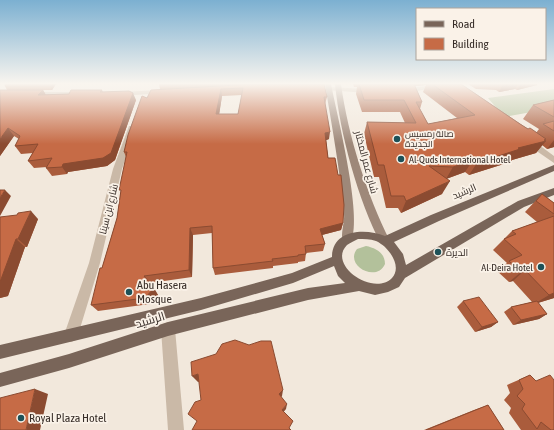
<svg xmlns="http://www.w3.org/2000/svg" width="554" height="430" font-family="'Asap Condensed',Cairo,sans-serif">
	<rect width="100%" height="100%" fill="#f2e8dc"/>
	<path fill="#b3c19b" d="M 554,89 L 554,108 L 504,117 L 488,98 Z
		M 366,246 C 376,248 385,253 385,264 C 377,283 344,266 357,249 Z"/>
	<g fill="none" stroke-linecap="round" stroke-linejoin="round">
		<path fill="#cab9a7" fill-rule="evenodd" d="M 440,84 L 459,84 L 404,93 L 401,91 L 404,89 Z
			M 328,87 L 368,89 L 371,91 L 368,93 L 326,90 L 325,89 Z
			M 162,90 L 164,91 L 164,93 L 120,96 L 117,94 L 120,92 Z
			M 30,92 L 82,92 L 85,94 L 82,96 L 32,95 L 30,94 Z
			M 129,126 L 132,126 L 136,128 L 122,169 L 100,263 L 78,335 L 76,340 L 71,342 L 66,340 L 64,335 L 89,263 L 113,169 Z
			M 525,139 L 531,139 L 554,156 L 554,163 L 525,143 Z
			M 168,322 L 173,324 L 175,329 L 184,430 L 168,430 L 161,329 L 163,324 Z"/>
		<path fill="#9e8879" fill-rule="evenodd" d="M 325,84 L 331,84 C 337,115 363,217 351,241 L 347,242 L 343,241 C 340,235 345,221 344,214 C 340,170 332,127 325,84 Z
			M 335,84 L 341,84 C 348,136 367,195 390,241 L 389,244 L 385,245 L 381,244 C 358,200 340,134 335,84 Z"/>
		<path fill="#796559" fill-rule="evenodd" d="M 554,165 L 554,171 L 439,221 L 394,242 L 403,254 L 406,265 L 518,201 L 554,188 L 554,195 L 524,207 L 405,278 L 399,287 L 388,292 L 375,295 L 359,291 L 308,300 L 168,336 L 69,368 L 0,387 L 0,373 L 69,354 L 168,322 L 308,288 L 345,283 L 338,276 L 334,266 L 293,283 L 201,310 L 0,359 L 0,345 L 201,298 L 292,273 L 332,257 C 332,229 366,228 385,236 L 431,215 ZM 358,239 C 364,239 370,239 376,241 C 388,246 403,266 392,278 C 373,297 327,265 347,245 C 350,243 354,241 358,239 Z"/>
	</g>
	<path fill="#aa5c3c" fill-rule="evenodd" d="M 56,84 L 52,90 L 43,90 L 46,95 L 69,94 L 102,90 L 103,92 L 136,100 L 115,160 L 107,166 L 68,172 L 67,174 L 52,176 L 46,168 L 47,167 L 34,168 L 28,161 L 33,153 L 21,154 L 15,146 L 19,139 L 14,136 L 0,156 L 7,90 L 5,86 Z
		M 159,84 L 324,84 L 327,97 L 325,104 L 329,139 L 326,140 L 328,158 L 343,223 L 341,230 L 322,235 L 325,244 L 323,251 L 306,253 L 305,261 L 298,262 L 298,263 L 273,266 L 273,268 L 215,275 L 213,268 L 212,233 L 193,235 L 192,277 L 150,283 L 158,295 L 150,304 L 98,311 L 91,305 L 102,268 L 117,218 L 126,157 L 124,152 L 147,98 L 160,89 ZM 242,95 L 238,114 L 219,114 L 222,96 Z
		M 353,84 L 461,84 L 528,129 L 536,133 L 539,129 L 523,119 L 533,105 L 554,100 L 554,147 L 547,149 L 542,145 L 536,153 L 512,160 L 510,162 L 469,175 L 465,172 L 446,179 L 442,194 L 401,213 L 398,208 L 386,208 L 379,177 L 374,177 L 364,134 L 367,122 L 405,123 L 400,112 L 362,112 L 356,94 L 357,87 L 354,87 ZM 426,85 L 423,92 L 457,118 L 428,124 L 420,109 L 422,102 L 415,86 Z
		M 468,84 L 537,84 L 537,85 L 517,90 L 515,89 L 499,92 L 496,90 L 476,89 Z
		M 542,194 L 554,203 L 554,298 L 538,303 L 547,314 L 539,319 L 513,325 L 504,312 L 511,307 L 532,302 L 513,281 L 509,282 L 497,271 L 507,263 L 493,250 L 512,231 L 537,222 L 525,212 Z
		M 0,217 L 38,219 L 27,247 L 25,247 L 8,296 L 0,298 Z
		M 463,301 L 498,322 L 491,327 L 475,332 L 457,307 Z
		M 530,375 L 554,430 L 521,430 L 509,413 L 511,408 L 504,400 L 510,393 L 507,385 Z
		M 488,405 L 504,430 L 424,430 L 474,410 Z"/>
	<path fill="#8b4b31" d="M 51,84 L 56,84 L 52,90 L 50,86 Z
		M 416,84 L 426,84 L 426,85 L 415,86 Z
		M 503,84 L 518,84 L 515,89 L 499,92 Z
		M 521,84 L 537,84 L 537,85 L 517,90 Z
		M 221,89 L 222,96 L 218,122 L 216,114 Z
		M 43,90 L 47,97 L 38,95 Z
		M 133,93 L 136,100 L 115,160 L 107,166 L 68,172 L 67,174 L 62,167 L 63,164 Z
		M 8,128 L 14,136 L 0,156 L 0,139 Z
		M 330,132 L 329,139 L 324,141 L 325,133 Z
		M 546,139 L 544,141 L 546,141 L 536,153 L 512,160 L 510,162 L 469,175 L 477,163 L 518,148 Z
		M 554,140 L 554,147 L 547,149 Z
		M 473,160 L 465,172 L 446,179 L 453,167 Z
		M 450,181 L 442,194 L 401,213 L 406,201 Z
		M 5,190 L 11,196 L 0,216 L 0,198 Z
		M 31,211 L 38,219 L 27,247 L 18,239 Z
		M 343,223 L 341,230 L 318,236 L 320,229 Z
		M 190,228 L 193,235 L 192,277 L 189,270 Z
		M 16,239 L 25,247 L 8,296 L 0,298 L 0,282 Z
		M 525,270 L 513,281 L 509,282 L 521,272 Z
		M 154,288 L 158,295 L 150,304 L 145,298 Z
		M 554,293 L 554,298 L 534,304 L 549,295 Z
		M 547,314 L 539,319 L 513,325 L 521,320 Z
		M 498,322 L 491,327 L 475,332 L 482,327 Z
		M 198,374 L 203,381 L 198,382 L 192,376 Z
		M 35,389 L 48,394 L 40,430 L 26,430 Z
		M 283,390 L 282,396 L 279,400 L 279,394 Z
		M 287,404 L 286,409 L 282,414 L 282,410 Z"/>
	<path fill="#c66b46" stroke="#8b4b31" fill-rule="evenodd" d="M 6,84 L 51,84 L 50,86 L 5,86 Z
		M 253,84 L 324,84 L 327,97 L 324,97 L 330,132 L 325,133 L 328,158 L 335,158 L 338,175 L 341,175 L 344,205 L 343,223 L 320,229 L 325,244 L 305,246 L 306,254 L 298,255 L 298,256 L 272,259 L 273,261 L 213,268 L 212,226 L 190,228 L 189,270 L 144,276 L 154,288 L 145,298 L 91,305 L 100,268 L 102,268 L 117,218 L 121,190 L 119,190 L 127,152 L 124,152 L 128,135 L 142,96 L 147,98 L 151,90 ZM 243,88 L 238,114 L 216,114 L 221,89 Z
		M 359,84 L 414,84 L 422,102 L 416,102 L 428,124 L 475,115 L 432,84 L 461,84 L 520,124 L 528,129 L 530,128 L 546,139 L 544,140 L 546,141 L 518,148 L 520,149 L 477,163 L 473,160 L 453,167 L 429,166 L 450,181 L 406,201 L 404,196 L 391,196 L 384,165 L 378,165 L 367,122 L 416,123 L 404,100 L 364,100 Z
		M 0,90 L 43,90 L 38,95 L 69,94 L 71,90 L 102,90 L 100,92 L 129,91 L 133,93 L 111,153 L 103,158 L 63,164 L 62,167 L 46,168 L 52,158 L 28,161 L 38,144 L 15,146 L 20,136 L 8,128 L 0,139 Z
		M 554,100 L 554,117 L 533,105 Z
		M 554,121 L 554,131 L 543,124 Z
		M 0,190 L 5,190 L 0,198 Z
		M 542,194 L 554,203 L 554,214 L 536,201 Z
		M 31,211 L 18,239 L 16,239 L 0,282 L 0,217 L 17,215 L 18,213 Z
		M 554,216 L 554,293 L 549,295 L 525,270 L 521,272 L 509,261 L 522,255 L 504,239 L 516,234 L 512,231 Z
		M 479,297 L 498,322 L 482,327 L 463,301 Z
		M 537,301 L 547,314 L 521,320 L 511,307 Z
		M 235,340 L 249,345 L 261,341 L 271,341 L 283,390 L 279,394 L 287,404 L 282,410 L 293,421 L 289,428 L 291,430 L 192,430 L 197,421 L 188,414 L 195,402 L 201,400 L 198,374 L 192,376 L 191,362 L 216,354 L 222,344 Z
		M 530,375 L 536,381 L 550,375 L 554,380 L 554,430 L 551,430 L 541,422 L 537,429 L 522,409 L 525,404 L 517,396 L 523,389 L 519,380 Z
		M 35,389 L 26,430 L 0,430 L 0,398 Z
		M 488,405 L 504,430 L 426,430 Z"/>
	<linearGradient id="sky" x2="0" y2="1"><stop stop-color="#7cb0d1"/><stop offset="0.58" stop-color="#f9f5ef"/><stop offset="1" stop-color="#f9f5ef" stop-opacity="0"/></linearGradient>
	<rect width="554" height="144" fill="url(#sky)"/>
	<g fill="#1d5158" stroke="#faf2e8" stroke-width="1.5">
		<circle cx="397" cy="139" r="4"/>
		<circle cx="401" cy="159" r="4"/>
		<circle cx="438" cy="252" r="4"/>
		<circle cx="541" cy="267" r="4"/>
		<circle cx="129" cy="292" r="4"/>
		<circle cx="21" cy="418" r="4"/>
	</g>
	<g text-anchor="middle" stroke-width="3.5" stroke-linejoin="round" paint-order="stroke">
		<g font-size="9" fill="#372d28" stroke="#faf2e8" text-anchor="start">
			<text x="405" y="137">صالة رمسيس<tspan x="405" dy="10">الجديدة</tspan></text>
		</g>
		<g font-size="10" fill="#372d28" stroke="#faf2e8" text-anchor="start">
			<text x="409" y="163">Al-Quds International Hotel</text>
			<text x="446" y="256">الديرة</text>
			<text x="533" y="271" text-anchor="end">Al-Deira Hotel</text>
		</g>
		<g font-size="10" fill="#372d28" stroke="#faf2e8">
			<text transform="translate(367 162) rotate(75)" y="4">شارع عمر المختار</text>
			<text transform="translate(464 191) rotate(-23)" y="4">الرشيد</text>
			<text transform="translate(108 209) rotate(-76)" y="4">شارع ابن سينا</text>
		</g>
		<g font-size="12" fill="#372d28" stroke="#faf2e8" text-anchor="start">
			<text x="137" y="289">Abu Hasera<tspan x="137" dy="14">Mosque</tspan></text>
			<text x="29" y="422">Royal Plaza Hotel</text>
		</g>
		<g font-size="12" fill="#372d28" stroke="#faf2e8">
			<text transform="translate(150 320) rotate(-17)" y="4">الرشيد</text>
		</g>
	</g>
	<rect x="416" y="8" width="130" height="52" fill="#faf2e8" stroke="#aca39b"/>
	<rect x="424" y="21" width="20" height="6" fill="#796559" stroke="#aca39b"/>
	<text x="452" y="28" font-size="12" fill="#372d28">Road</text>
	<rect x="424" y="38" width="20" height="12" fill="#c66b46" stroke="#aca39b"/>
	<text x="452" y="48" font-size="12" fill="#372d28">Building</text>
</svg>
